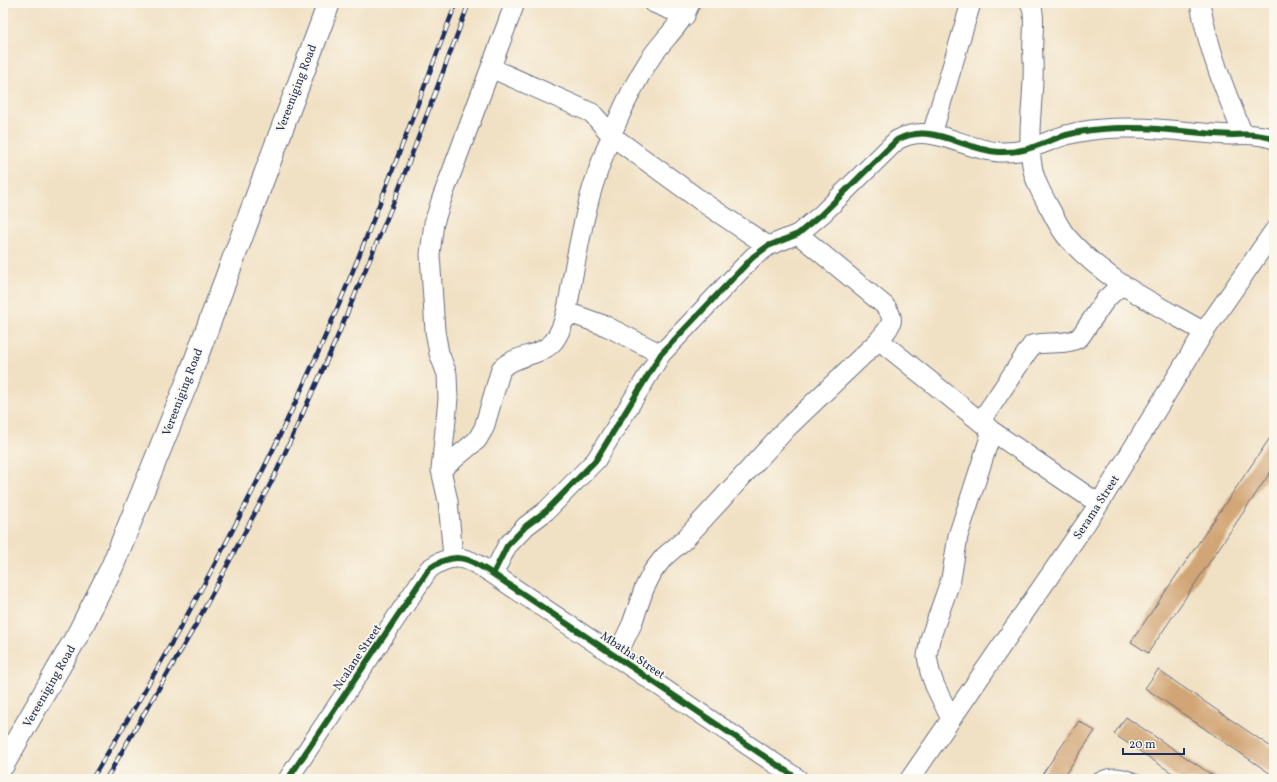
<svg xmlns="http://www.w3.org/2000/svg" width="1277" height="782" font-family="Vollkorn,serif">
	<rect width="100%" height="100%" fill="#fbf7ec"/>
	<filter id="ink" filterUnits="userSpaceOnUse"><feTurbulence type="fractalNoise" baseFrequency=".025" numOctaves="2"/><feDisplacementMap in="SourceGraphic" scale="8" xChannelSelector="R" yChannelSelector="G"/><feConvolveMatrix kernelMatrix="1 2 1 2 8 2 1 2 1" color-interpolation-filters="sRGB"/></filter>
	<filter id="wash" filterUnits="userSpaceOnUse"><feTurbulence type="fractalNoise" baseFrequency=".012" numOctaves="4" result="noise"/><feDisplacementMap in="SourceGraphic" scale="16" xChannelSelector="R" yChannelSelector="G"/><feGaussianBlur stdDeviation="0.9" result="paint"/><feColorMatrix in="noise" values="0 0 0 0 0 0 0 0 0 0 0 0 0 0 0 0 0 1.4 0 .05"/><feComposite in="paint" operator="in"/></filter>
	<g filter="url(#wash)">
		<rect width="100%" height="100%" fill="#f1e1c4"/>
		<g id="blocks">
			<path fill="#d1a574" d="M 1274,432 L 1274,467 L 1148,653 L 1131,642 Z
				M 1158,670 L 1274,749 L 1274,776 L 1145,688 Z
				M 1126,717 L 1218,779 L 1181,779 L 1114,734 Z
				M 1079,721 L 1095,731 L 1062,779 L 1039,779 Z"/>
		</g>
	</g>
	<g filter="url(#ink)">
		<use href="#blocks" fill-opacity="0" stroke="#666d82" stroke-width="1"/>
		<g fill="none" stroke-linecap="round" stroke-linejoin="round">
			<g stroke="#666d82" stroke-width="11">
				<path id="lane" d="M 1096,779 C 1110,770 1122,772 1137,779"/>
			</g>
			<g stroke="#666d82" stroke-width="21">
				<path id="street" d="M 654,3 L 685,16
					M 1030,3 C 1037,13 1031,45 1033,59 C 1035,94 1026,131 1032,165 C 1034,180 1042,194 1049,207 C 1054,216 1059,227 1066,236 C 1105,281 1154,303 1204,332
					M 1200,3 C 1208,49 1225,91 1243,134
					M 491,68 L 592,113 L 612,136 L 704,203 L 768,246
					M 932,134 L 971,3
					M 567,312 L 606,326 L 661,354
					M 879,340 L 992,431 L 1099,504
					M 981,421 L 1032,345 C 1047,341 1068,346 1080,337 L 1106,299 L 1121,285
					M 441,470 L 477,440 L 484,428 L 501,369 C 515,354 541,357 554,341 C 567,323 569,297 573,275 C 579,245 584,215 593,186 C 607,143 624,100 648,62 C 661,41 681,26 690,3
					M 453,557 L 448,501 L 441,470 L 448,399 L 447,374 L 439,353 L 435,331 L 430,254 L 434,223 L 442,198 L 515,3
					M 493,574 L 507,546 L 526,526 L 546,511 L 596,460 L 661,354 L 753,257 L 768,246 L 798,234 L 822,214 L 897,140 C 932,121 963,150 999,152 C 1023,153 1036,146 1057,138 C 1071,133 1088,130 1102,129 C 1145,125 1189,133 1232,135 C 1247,134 1260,134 1274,139
					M 616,657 L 632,624 L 644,589 L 653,571 L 664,557 L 684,540 L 787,428 L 879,340 C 890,326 898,321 884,305 L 798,234
					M 951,719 L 935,686 L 930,672 L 927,656 L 930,639 L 951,579 L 958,536 L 992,431
					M 288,779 L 429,569 C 455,550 468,558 493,574 L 798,779
					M 910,779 L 1099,504 L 1204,332 L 1274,231"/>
			</g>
			<g stroke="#666d82" stroke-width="24">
				<path id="secondary" d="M 3,765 L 78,634 L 112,567 L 188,380 L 329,3"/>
			</g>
			<use href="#lane" stroke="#fff" stroke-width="9"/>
			<use href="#street" stroke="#fff" stroke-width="19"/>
			<use href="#secondary" stroke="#fff" stroke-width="22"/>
			<g stroke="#1b2f5e" stroke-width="4.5">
				<path id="rail" d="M 92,779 C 184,628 268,472 337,309 C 380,208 417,105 456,3
					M 106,779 L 194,628 L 274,477 L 336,340 L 395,199 L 469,3"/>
			</g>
			<use href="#rail" stroke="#fbf7ec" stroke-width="3" stroke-dasharray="9" stroke-linecap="butt"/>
			<g stroke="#fbf7ec" stroke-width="8">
				<path id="cycleway" d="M 493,574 L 507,546 L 526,526 L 546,511 L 596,460 L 661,354 L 753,257 L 768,246 L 798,234 L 822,214 L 897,140 C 932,121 963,150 999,152 C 1023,153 1036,146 1057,138 C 1071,133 1088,130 1102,129 C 1145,125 1189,133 1232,135 C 1247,134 1260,134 1274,139
					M 288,779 L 429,569 C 455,550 468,558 493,574 L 798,779"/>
			</g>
			<use href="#cycleway" stroke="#1b5e20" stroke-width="6"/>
		</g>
	</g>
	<g text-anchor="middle" stroke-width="3.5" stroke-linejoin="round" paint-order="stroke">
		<g font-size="12" fill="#1b2f5e" stroke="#fbf7ec">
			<text transform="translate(296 88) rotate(-69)" y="4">Vereeniging Road</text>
			<text transform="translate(182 392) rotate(-69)" y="4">Vereeniging Road</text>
			<text transform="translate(1096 507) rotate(-57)" y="4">Serama Street</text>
			<text transform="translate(633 655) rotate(34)" y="4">Mbatha Street</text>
			<text transform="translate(357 657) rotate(-56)" y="4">Ncalane Street</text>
			<text transform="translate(49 686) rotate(-60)" y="4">Vereeniging Road</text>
		</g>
	</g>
	<rect width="1277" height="782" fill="none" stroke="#fbf7ec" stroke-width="16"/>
	<path d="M1123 748v6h61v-6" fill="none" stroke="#1b2f5e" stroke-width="2"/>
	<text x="1129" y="748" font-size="12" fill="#1b2f5e" stroke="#fbf7ec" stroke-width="3" paint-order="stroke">20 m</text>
</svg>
